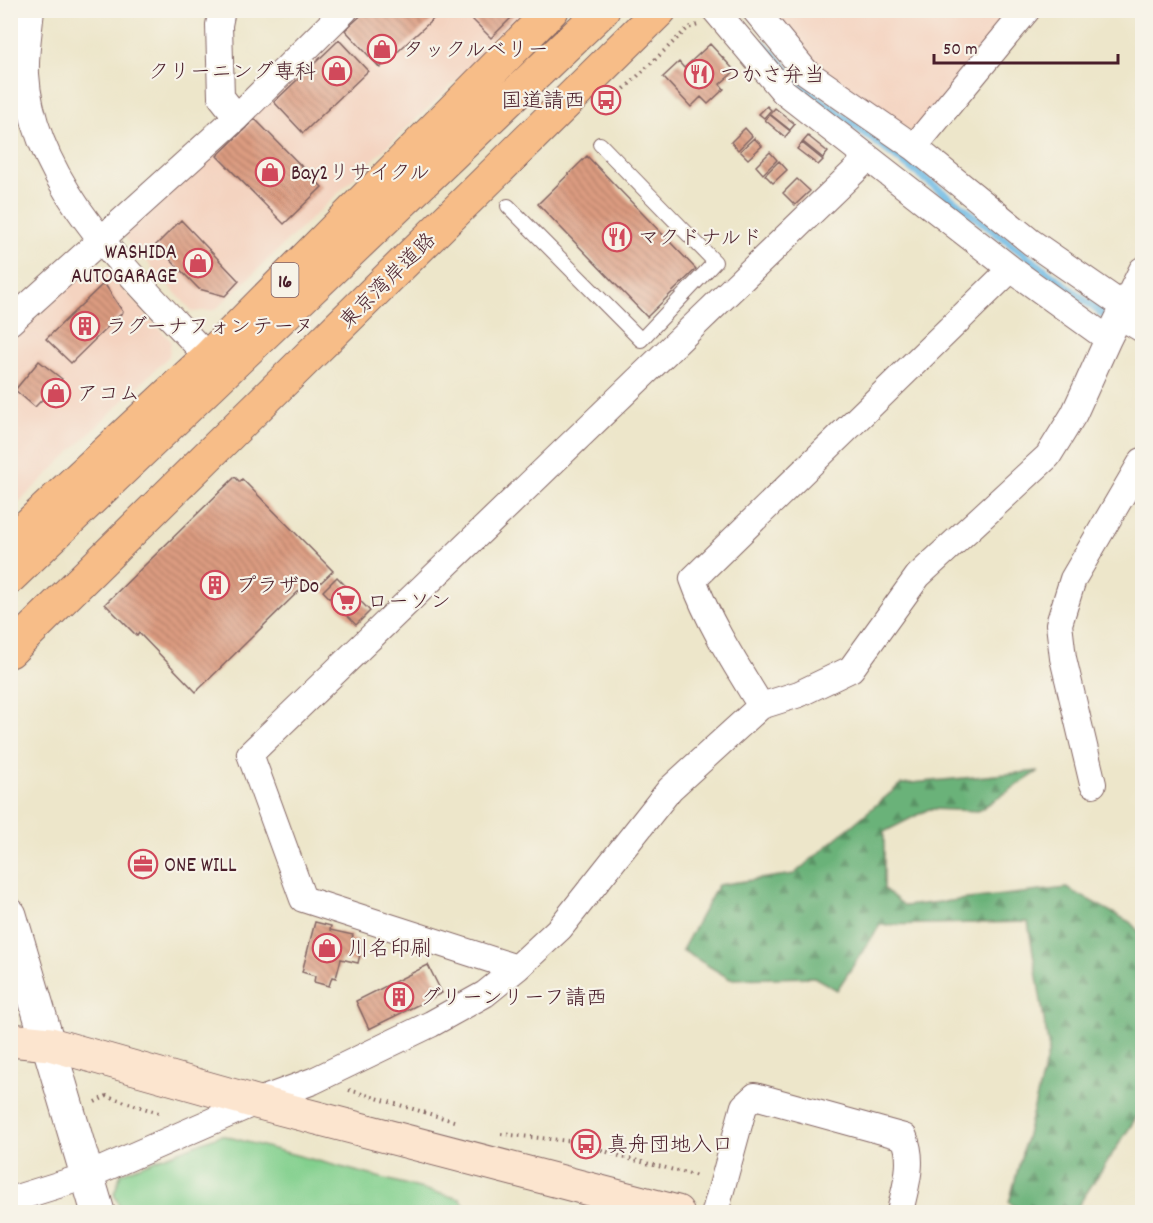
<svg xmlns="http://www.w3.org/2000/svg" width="1153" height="1223" font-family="Dekko,'Klee One',sans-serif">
	<defs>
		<pattern id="forest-firs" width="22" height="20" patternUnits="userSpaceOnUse" patternTransform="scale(1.5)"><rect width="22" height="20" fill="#6ab279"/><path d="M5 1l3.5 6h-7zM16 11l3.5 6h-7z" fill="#599063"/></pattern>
		<pattern id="building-back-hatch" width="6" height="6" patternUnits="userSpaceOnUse" patternTransform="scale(1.5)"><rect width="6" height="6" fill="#db9b80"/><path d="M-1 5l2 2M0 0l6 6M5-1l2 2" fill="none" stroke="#b47e69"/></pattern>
	</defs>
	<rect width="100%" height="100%" fill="#f7f3e8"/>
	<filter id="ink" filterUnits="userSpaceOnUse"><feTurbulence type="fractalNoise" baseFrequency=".0167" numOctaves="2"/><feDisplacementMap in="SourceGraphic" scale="12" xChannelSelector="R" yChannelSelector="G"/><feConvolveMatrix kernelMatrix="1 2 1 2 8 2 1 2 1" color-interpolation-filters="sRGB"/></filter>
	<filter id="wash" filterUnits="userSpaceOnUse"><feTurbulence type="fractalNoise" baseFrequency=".008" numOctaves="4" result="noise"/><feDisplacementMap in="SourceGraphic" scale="24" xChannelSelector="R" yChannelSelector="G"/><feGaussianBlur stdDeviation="1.35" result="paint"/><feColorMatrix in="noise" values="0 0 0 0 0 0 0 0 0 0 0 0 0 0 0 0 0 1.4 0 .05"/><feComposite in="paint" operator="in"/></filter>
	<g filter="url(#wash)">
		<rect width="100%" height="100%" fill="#ede6ca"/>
		<path fill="#f4d3c0" d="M 356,11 L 530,11 L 215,310 L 193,312 L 126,239 L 125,231 Z
			M 765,11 L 1016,11 L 914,133 L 810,64 Z
			M 91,264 L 100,264 L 171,341 L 169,356 L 11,510 L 11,341 Z"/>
		<path fill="#83d08e" stroke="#66785c" stroke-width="1.5" d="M 221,1135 L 460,1199 L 469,1212 L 122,1212 L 114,1194 L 121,1173 Z"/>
		<path fill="url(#forest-firs)" stroke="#5a6852" stroke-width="1.5" d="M 1039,771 L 978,811 L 929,809 L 884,832 L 884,889 L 905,906 L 1067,888 L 1130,922 L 1142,935 L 1142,1109 L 1074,1212 L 1024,1212 L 1009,1203 L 1049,1050 L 1028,922 L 880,925 L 837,990 L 814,977 L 730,979 L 682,950 L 718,885 L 794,874 L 901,784 Z"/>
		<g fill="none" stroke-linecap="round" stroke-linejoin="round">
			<path stroke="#6bbae6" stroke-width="8" d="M 763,44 L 800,84 L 1108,318"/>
		</g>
		<g id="blocks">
			<path fill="url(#building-back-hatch)" d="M 367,10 L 443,10 L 380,68 L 345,30 Z
				M 470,10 L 513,10 L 516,13 L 491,38 L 467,14 Z
				M 339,40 L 368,71 L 303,133 L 274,102 Z
				M 710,44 L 735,71 L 720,84 L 724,89 L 708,104 L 701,97 L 691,107 L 663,77 L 679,62 L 684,68 Z
				M 767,106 L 771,110 L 764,118 L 759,114 Z
				M 775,108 L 795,124 L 790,130 L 770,114 Z
				M 770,115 L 790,131 L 785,137 L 765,120 Z
				M 255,119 L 322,187 L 284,224 L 217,156 Z
				M 745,128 L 752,136 L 738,150 L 731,142 Z
				M 808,136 L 828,152 L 823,158 L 803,142 Z
				M 754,138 L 762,146 L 748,159 L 740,151 Z
				M 802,143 L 823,160 L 818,165 L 797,149 Z
				M 770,152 L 777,160 L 763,174 L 756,166 Z
				M 587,156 L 696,269 L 647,317 L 538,204 Z
				M 779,161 L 787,170 L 773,183 L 765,175 Z
				M 797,179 L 810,191 L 795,205 L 783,193 Z
				M 181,220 L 239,281 L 225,296 L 199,289 L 156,245 Z
				M 104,283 L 123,312 L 71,363 L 46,339 Z
				M 39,361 L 62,379 L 35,407 L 15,390 Z
				M 235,477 L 240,482 L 242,479 L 333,571 L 315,588 L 308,582 L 196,692 L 139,633 L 137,636 L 105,604 Z
				M 337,577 L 370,611 L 356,625 L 323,591 Z
				M 315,922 L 331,926 L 330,930 L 353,935 L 352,939 L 363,942 L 358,963 L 341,959 L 336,978 L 332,977 L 329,986 L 314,982 L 315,976 L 302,972 Z
				M 428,965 L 442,993 L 369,1029 L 356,1001 Z"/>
		</g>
	</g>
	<g filter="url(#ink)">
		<use href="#blocks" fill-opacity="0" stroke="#836563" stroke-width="1.5"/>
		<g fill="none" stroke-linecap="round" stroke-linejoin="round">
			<g stroke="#836563" stroke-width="16">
				<path id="service" d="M 508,206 L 641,340 L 715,262 L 600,144"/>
			</g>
			<g stroke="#836563" stroke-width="28">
				<path id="minor" d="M 31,10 C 29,31 25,54 26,74 C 32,186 137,280 208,357
					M 222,10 L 219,25 L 221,97 L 237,117
					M 715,10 L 784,92 L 1011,269 L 1108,339
					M 755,10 L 806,72 L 914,147 L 1031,242 L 1125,307
					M 914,147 L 1027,10
					M 1120,316 L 1142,329
					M 10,322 L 237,117 L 345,10
					M 761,706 C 736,665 709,624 693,579 L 1011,269
					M 1093,784 L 1063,658 L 1059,624 L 1073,579 L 1142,461
					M 517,968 L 303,899 L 250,754 L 868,158
					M 10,1200 L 87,1176 L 256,1102 L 313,1081 L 431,1024 L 485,994 L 517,968 L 560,928 L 670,789 L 761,706 L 799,694 L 851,669 L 918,576 L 1048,456 L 1074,414 L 1108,339 L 1142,270
					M 715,1212 L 744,1106 L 755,1096 L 904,1137 C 915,1162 905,1187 900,1212"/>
			</g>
			<g stroke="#836563" stroke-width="35">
				<path id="tertiary" d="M 10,915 L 98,1212"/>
			</g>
			<g stroke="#836563" stroke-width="35">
				<path id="secondary" d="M 10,1040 L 50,1044 L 256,1102 L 677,1212"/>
			</g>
			<g stroke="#836563" stroke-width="35">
				<path id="trunk" d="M 10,542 L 208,357 L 552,10
					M 10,577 L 603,10
					M 10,651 L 660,10"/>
			</g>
			<path stroke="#836563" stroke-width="4" stroke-dasharray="1.5 4.5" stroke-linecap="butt" d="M 620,93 L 688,28 L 698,25
				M 349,1090 L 457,1122
				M 95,1102 L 107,1096 L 162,1114
				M 501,1134 L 579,1142 L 622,1157 L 698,1176"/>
			<use href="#service" stroke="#fff" stroke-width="14"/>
			<use href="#minor" stroke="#fff" stroke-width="26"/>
			<use href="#tertiary" stroke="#fff" stroke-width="33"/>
			<use href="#secondary" stroke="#fce5cf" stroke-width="33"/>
			<use href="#trunk" stroke="#f7bd88" stroke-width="33"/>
		</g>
	</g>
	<defs>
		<g id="shop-ring" transform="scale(1.5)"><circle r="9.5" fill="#f7f3e8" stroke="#d1495b" stroke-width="1.5"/><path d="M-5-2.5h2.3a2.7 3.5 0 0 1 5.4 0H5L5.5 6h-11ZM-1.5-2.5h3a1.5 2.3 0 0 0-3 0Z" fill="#d1495b"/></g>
		<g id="restaurant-ring" transform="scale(1.5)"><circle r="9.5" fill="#f7f3e8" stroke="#d1495b" stroke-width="1.5"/><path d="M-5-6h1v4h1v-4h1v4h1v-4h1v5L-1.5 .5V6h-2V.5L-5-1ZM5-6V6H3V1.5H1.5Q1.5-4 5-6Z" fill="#d1495b"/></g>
		<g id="bus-ring" transform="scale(1.5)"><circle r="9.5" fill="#f7f3e8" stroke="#d1495b" stroke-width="1.5"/><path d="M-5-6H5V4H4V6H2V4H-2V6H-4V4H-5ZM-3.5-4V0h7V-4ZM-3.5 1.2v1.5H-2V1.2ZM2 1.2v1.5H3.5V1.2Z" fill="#d1495b"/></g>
		<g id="building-ring" transform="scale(1.5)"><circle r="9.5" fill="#f7f3e8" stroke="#d1495b" stroke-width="1.5"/><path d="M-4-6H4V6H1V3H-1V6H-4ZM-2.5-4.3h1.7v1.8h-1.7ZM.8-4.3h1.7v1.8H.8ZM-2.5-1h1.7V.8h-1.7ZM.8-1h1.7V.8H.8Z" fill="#d1495b"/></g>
		<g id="supermarket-ring" transform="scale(1.5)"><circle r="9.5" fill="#f7f3e8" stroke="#d1495b" stroke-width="1.5"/><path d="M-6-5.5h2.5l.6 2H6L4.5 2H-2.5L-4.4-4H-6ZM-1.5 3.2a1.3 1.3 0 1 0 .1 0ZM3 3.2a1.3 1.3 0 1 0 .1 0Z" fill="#d1495b"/></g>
		<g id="office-ring" transform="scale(1.5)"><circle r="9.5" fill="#f7f3e8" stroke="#d1495b" stroke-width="1.5"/><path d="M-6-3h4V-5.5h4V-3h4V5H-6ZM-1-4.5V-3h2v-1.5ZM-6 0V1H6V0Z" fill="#d1495b"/></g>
	</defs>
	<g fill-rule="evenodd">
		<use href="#shop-ring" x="382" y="49"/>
		<use href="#shop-ring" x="337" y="71"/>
		<use href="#restaurant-ring" x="699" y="74"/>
		<use href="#bus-ring" x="606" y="100"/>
		<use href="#shop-ring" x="270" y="172"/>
		<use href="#restaurant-ring" x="617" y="237"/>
		<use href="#shop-ring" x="198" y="263"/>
		<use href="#building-ring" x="85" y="326"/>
		<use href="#shop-ring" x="56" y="393"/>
		<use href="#building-ring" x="215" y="585"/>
		<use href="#supermarket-ring" x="346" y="601"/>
		<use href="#office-ring" x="143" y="864"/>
		<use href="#shop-ring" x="327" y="948"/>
		<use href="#building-ring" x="399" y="997"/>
		<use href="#bus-ring" x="586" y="1144"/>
	</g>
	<g text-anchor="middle" stroke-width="4.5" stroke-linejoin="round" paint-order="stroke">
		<rect fill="#f7f3e8" stroke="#7e5f64" stroke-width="1.5" x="271.5" y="263" width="27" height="34" rx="4.5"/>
		<g font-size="20" font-weight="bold" fill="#4a1f2b">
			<text x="285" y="287">16</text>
		</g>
		<g font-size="21" fill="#4a1f2b" stroke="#f7f3e8" text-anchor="start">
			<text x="403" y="56">タックルベリー</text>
			<text x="316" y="78" text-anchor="end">クリーニング専科</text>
			<text x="720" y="81">つかさ弁当</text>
			<text x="585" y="107" text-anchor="end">国道請西</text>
			<text x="291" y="179">Bay2リサイクル</text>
			<text x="638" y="244">マクドナルド</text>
			<text x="177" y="258" text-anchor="end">WASHIDA<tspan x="177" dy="24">AUTOGARAGE</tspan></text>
			<text x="106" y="333">ラグーナフォンテーヌ</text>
			<text x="77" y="400">アコム</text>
			<text x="236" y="592">プラザDo</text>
			<text x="367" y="608">ローソン</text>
			<text x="164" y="871">ONE WILL</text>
			<text x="348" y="955">川名印刷</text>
			<text x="420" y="1004">グリーンリーフ請西</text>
			<text x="607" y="1151">真舟団地入口</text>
		</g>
		<g font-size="21" fill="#4a1f2b" stroke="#f7f3e8">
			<text transform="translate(387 280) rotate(-45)" y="7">東京湾岸道路</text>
		</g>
	</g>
	<rect width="1153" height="1223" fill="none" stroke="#f7f3e8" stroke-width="36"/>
	<path d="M934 54v9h184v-9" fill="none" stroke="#4a1f2b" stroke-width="3"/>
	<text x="943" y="54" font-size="18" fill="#4a1f2b" stroke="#f7f3e8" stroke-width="4.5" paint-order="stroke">50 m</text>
</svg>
